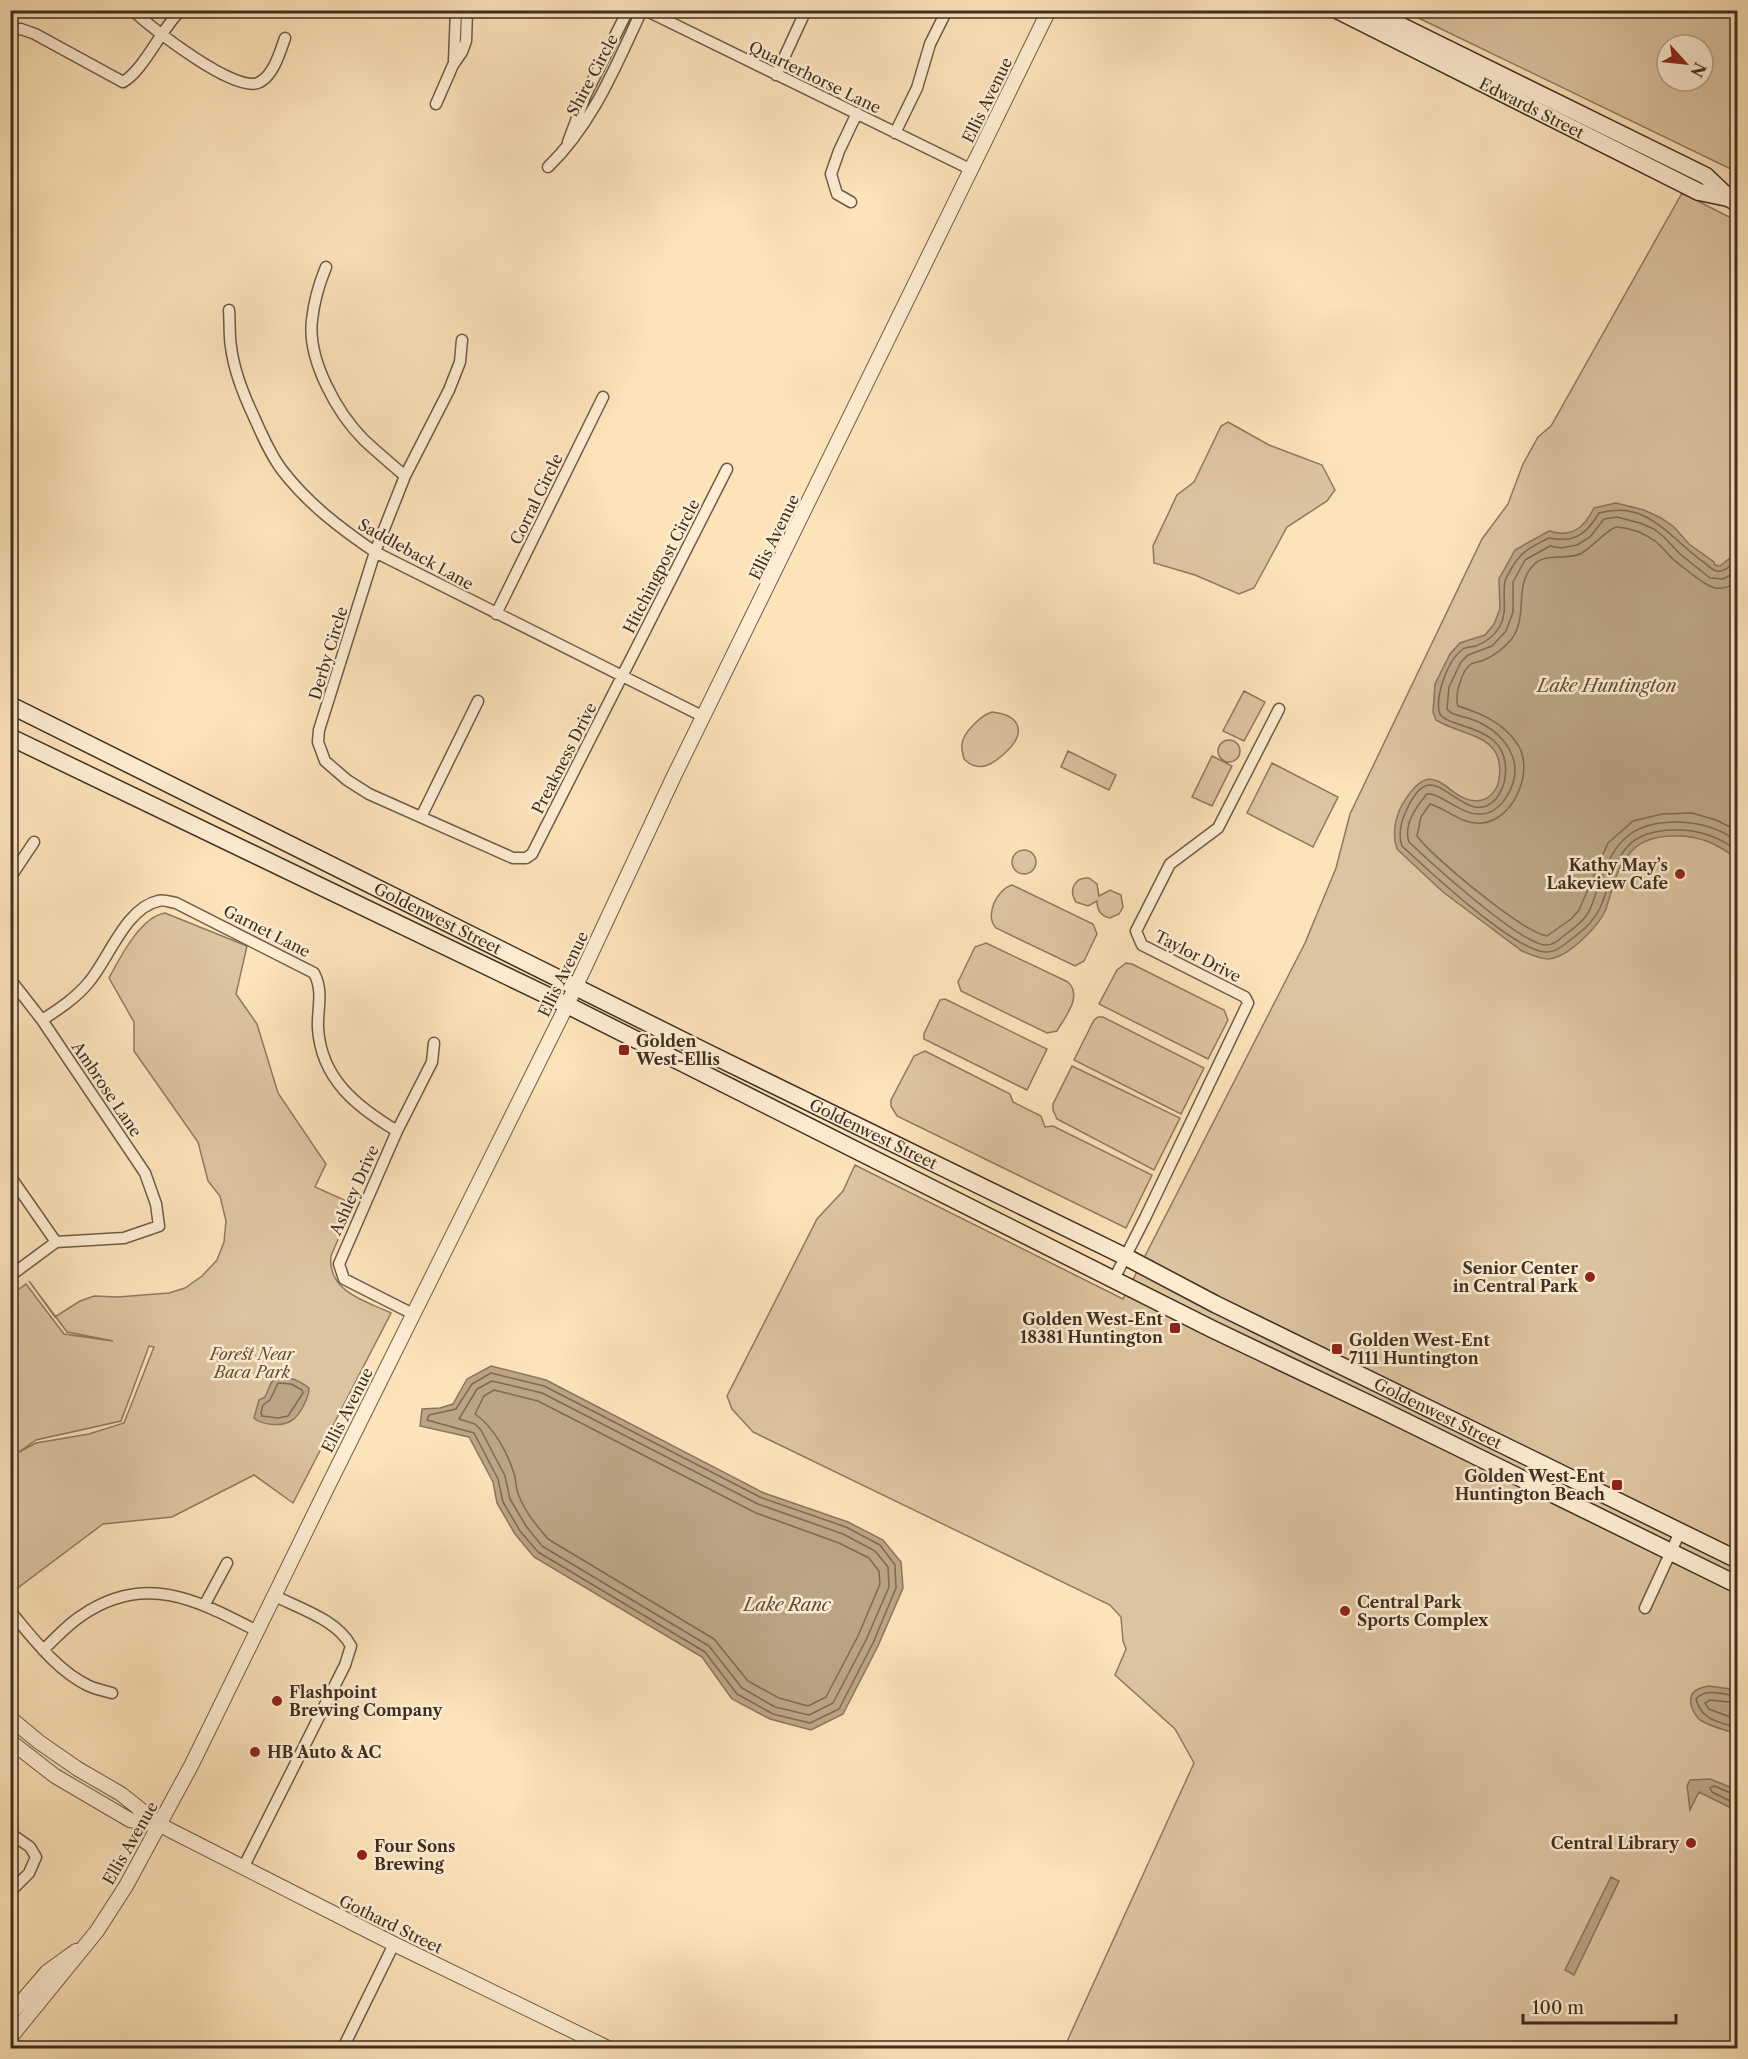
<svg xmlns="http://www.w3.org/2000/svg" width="1748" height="2059" font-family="'Libre Caslon Text',serif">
	<rect width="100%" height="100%" fill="#fde3ba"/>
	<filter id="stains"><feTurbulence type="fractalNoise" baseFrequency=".00333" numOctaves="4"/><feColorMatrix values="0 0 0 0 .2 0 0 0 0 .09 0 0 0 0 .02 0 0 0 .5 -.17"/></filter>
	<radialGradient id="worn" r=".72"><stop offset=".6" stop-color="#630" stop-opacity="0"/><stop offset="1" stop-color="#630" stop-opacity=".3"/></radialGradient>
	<path fill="#ddc4a0" stroke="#8e7961" stroke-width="1.5" fill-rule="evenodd" d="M 1404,11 L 1737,11 L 1737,172 ZM 1667,45 L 1703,45 L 1703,81 L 1667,81 Z
		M 1682,193 L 1737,221 L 1737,2048 L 1064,2048 L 1194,1763 L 1175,1729 L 1115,1675 L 1126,1649 L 1123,1641 L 1121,1617 L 1110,1605 L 753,1432 L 732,1409 L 727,1396 L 817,1219 L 843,1191 L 855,1165 L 1123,1299 L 1305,943 L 1336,868 L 1350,814 L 1482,539 L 1508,504 L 1523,464 L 1538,437 L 1551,426 Z
		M 1228,422 L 1269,445 L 1322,465 L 1335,490 L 1327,501 L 1287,527 L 1254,588 L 1239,594 L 1195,575 L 1154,563 L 1153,546 L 1177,495 L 1194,482 L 1221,426 Z
		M 1244,691 L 1265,702 L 1244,741 L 1223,731 Z
		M 992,712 C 1021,715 1027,733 1005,753 C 993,764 979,774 964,759 C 963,754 961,749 962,744 C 963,733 981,715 992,712 Z
		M1218 751a11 11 0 1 1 22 0a11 11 0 1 1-22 0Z
		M 1068,751 L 1116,775 L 1109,790 L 1061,767 Z
		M 1212,756 L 1232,766 L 1212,806 L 1192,797 Z
		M 1272,763 L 1338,797 L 1313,847 L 1247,813 Z
		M1012 862a12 12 0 1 1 24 0a12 12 0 1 1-24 0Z
		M 1089,878 L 1097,884 L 1099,896 L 1110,890 L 1121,895 L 1123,907 L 1119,914 L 1110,918 C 1100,916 1097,910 1097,901 L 1088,906 L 1076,902 C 1068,889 1075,877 1089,878 Z
		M 1012,885 L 1093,924 L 1097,934 L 1084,961 L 1075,966 L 996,928 C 984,916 997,889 1012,885 Z
		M 165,913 L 247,946 L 236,994 L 257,1024 L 278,1093 L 326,1164 L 315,1187 L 353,1204 L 331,1256 C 327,1291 365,1301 391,1313 L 293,1503 L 254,1475 L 172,1517 L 103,1524 L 11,1593 L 11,1295 L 26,1284 L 64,1334 L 113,1341 L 67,1332 L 29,1281 L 55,1317 L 80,1301 L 94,1296 L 118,1297 L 169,1293 L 185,1288 L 202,1276 L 217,1260 L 224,1242 L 226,1221 L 220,1196 L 208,1181 L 198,1142 L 134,1051 L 134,1022 L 109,978 C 120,958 140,917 165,913 ZM 149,1346 L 154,1347 L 124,1423 L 89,1434 L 36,1443 L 19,1452 L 36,1440 L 121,1421 Z
		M 986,943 L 1068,982 C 1083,996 1065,1017 1057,1031 L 1047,1033 L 961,991 L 958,982 L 975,947 Z
		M 1126,963 L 1132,964 L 1224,1010 L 1228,1020 L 1208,1059 L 1099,1004 L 1117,970 Z
		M 945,999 L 1047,1049 L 1027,1090 L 924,1039 L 924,1034 L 940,1000 Z
		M 1098,1017 L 1103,1017 L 1204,1068 L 1181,1114 L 1074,1060 L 1094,1020 Z
		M 925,1051 L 1010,1094 L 1013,1102 L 1041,1116 L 1045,1127 L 1053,1126 L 1152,1175 L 1126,1228 L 897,1116 L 891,1106 L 891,1100 L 914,1056 Z
		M 1072,1066 L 1180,1118 L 1154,1170 L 1057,1119 L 1053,1110 L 1053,1104 Z"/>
	<path fill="#bca586" stroke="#8a755e" stroke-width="1.5" d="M 1616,503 L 1644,510 L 1661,518 L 1674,527 L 1689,544 L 1714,562 L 1715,565 L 1720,566 L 1730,558 L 1737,557 L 1737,859 C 1718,844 1699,835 1674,836 C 1657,836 1640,840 1629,854 C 1616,868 1612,891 1606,909 C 1599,926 1568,958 1548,959 C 1539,959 1530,954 1522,951 L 1443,892 L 1397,849 C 1392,835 1395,818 1402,805 C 1437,746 1447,808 1482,800 C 1491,798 1498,788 1499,779 C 1506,734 1464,737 1436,720 L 1433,712 L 1435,684 L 1450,654 L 1460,643 L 1485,635 L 1494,624 L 1500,609 L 1499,579 L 1515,550 L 1549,531 C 1572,538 1584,528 1594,508 Z
		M 491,1366 L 546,1380 L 764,1493 L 848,1522 L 883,1540 L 901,1562 L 903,1588 L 878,1646 L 843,1714 L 811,1730 L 770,1719 L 732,1699 L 702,1657 L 534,1557 L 515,1534 L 497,1503 L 493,1482 L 469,1437 L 420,1426 L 422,1409 L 440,1408 L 453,1404 L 467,1379 Z
		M 277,1377 C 291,1377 298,1380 309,1388 C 309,1397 300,1416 291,1421 C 281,1427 262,1425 254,1418 L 259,1400 L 265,1397 L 271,1383 Z
		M 1709,1686 L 1737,1690 L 1737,1734 C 1726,1730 1711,1727 1700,1720 C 1696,1717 1694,1712 1692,1708 C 1687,1693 1696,1688 1709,1686 Z
		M 1710,1779 L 1737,1790 L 1737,1811 L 1699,1792 L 1690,1810 L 1687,1786 L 1690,1780 Z
		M 1611,1877 L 1619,1881 L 1574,1975 L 1565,1970 Z"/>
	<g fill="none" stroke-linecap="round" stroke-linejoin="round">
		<path stroke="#7e6a54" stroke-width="1.5" d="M 1738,563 C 1729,564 1725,573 1717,571 C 1711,570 1707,564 1702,561 C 1668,536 1647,500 1599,513 C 1586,535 1574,543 1549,538 C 1530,548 1522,550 1511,569 C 1510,572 1506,577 1505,581 C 1502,597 1508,611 1500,626 C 1495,635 1486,642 1476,646 C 1472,647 1466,647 1463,649 C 1448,659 1436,694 1439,711 C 1442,731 1513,720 1505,778 C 1504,786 1501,792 1496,799 C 1473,824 1449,785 1430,785 C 1419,785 1410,802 1406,811 C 1401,822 1398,835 1402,846 C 1428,870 1512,949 1545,952 C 1554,953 1562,947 1569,941 C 1581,932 1593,923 1600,908 C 1618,866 1616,831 1674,830 C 1698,829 1718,836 1738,851
			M 1738,571 L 1723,579 L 1710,578 L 1680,554 L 1664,537 L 1654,529 L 1640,523 L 1617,517 L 1604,519 L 1590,537 L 1577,545 L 1561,548 L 1550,546 L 1525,560 L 1513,582 L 1513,612 L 1506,631 L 1492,646 L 1468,655 L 1461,662 L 1449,687 L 1447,709 C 1452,716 1463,716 1471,719 C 1504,731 1528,762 1507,796 C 1502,805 1493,813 1482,814 C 1461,816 1440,792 1427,794 C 1416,807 1403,825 1409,842 C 1430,862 1521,945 1546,945 C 1554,945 1560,939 1566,934 C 1573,929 1580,924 1586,916 C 1593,907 1594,897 1598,887 C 1613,846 1626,823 1674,822 C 1697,822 1719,827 1738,842
			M 1738,581 C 1719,595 1709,587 1693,575 C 1687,570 1681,566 1675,561 C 1668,555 1663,547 1655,541 C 1645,534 1631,528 1617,527 C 1611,526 1591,548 1582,553 C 1565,562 1544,550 1531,568 C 1514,589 1529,618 1510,641 C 1502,650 1495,655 1484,660 C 1480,662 1475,662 1471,664 C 1462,670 1454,696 1458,706 C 1480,713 1502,722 1516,742 C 1536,767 1515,820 1482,823 C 1461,825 1448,809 1430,804 L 1421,817 L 1417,836 C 1431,856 1524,933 1547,936 L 1571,919 L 1579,910 L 1608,843 L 1633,821 L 1662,814 L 1692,813 L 1716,820 L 1738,831
			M 491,1373 L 544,1386 L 762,1498 L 846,1527 L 880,1545 L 895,1565 L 896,1588 L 873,1643 L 839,1709 L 810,1723 L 773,1714 L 737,1694 L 705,1652 L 538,1552 L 520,1531 L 503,1502 L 498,1479 L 474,1433 L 427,1420 L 429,1415 L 456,1409 L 472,1384 Z
			M 492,1381 L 542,1393 L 758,1504 L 843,1534 L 875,1551 L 888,1567 L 889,1587 L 866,1640 L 833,1703 L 809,1715 L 775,1707 L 742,1688 L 709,1646 L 542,1546 L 526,1526 L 510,1499 L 505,1476 L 481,1430 L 475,1424 L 459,1419 L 477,1389 Z
			M 278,1383 L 291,1384 L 302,1390 L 303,1393 L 288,1416 L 278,1418 L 262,1416 L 261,1413 L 263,1405 L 270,1400 Z
			M 494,1390 L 538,1401 L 756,1513 L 839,1543 L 869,1558 L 879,1571 L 880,1584 L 858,1636 L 826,1697 L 808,1706 L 779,1698 L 748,1681 L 714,1639 L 548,1539 C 537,1526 525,1512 519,1496 C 516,1490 516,1483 515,1477 C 509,1455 494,1427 475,1414 L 484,1396 Z
			M 1738,1696 C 1724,1695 1706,1687 1696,1699 C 1701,1720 1719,1722 1738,1728
			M 1738,1703 L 1710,1700 L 1705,1703 L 1709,1709 L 1738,1720
			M 1738,1796 L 1714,1786 L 1710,1788 L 1712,1792 L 1738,1805"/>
		<g stroke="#6e5b48" stroke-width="13">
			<path id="minor" d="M 132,10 C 151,27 237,96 260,82 C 274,74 280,52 285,38
				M 645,10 L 972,170
				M 10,31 L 21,29 L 35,34 L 123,82 C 144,70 161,29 181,10
				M 454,61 L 456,10
				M 776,75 L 806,10
				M 436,104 L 453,65 L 462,52 L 466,41 L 467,10
				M 895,133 L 917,88 L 930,44 L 947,10
				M 568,142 L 586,94 L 628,10
				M 548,167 C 593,124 616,65 642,10
				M 851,202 L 837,194 L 831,174 L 839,151 L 857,113
				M 326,267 C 319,284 314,301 312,320 C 307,359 337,413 364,440 C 377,452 391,464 405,476
				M 229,310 C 230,323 229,335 231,347 C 234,371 244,396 254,417 C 262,435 270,454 282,470 C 308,504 340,528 375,552 L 704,717
				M 462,340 L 460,362 L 449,390 L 405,476 L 375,552 L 319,730 L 318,742 L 325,761 L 347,780 L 369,794 L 513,858 L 526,858 L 532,854 L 727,469
				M 496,614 L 603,397
				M 421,817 L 478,701
				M 10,878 L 34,842
				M 10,979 L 42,1020 L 145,1173 L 156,1204 L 159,1226 L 124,1238 L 56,1242 L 10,1276
				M 42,1020 C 59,1009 76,998 89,982 C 109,958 126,908 158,901 C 163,899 170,902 176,903 L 314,973 C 324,992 317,1009 318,1028 C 321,1079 357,1107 397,1131
				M 10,1176 L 56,1242
				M 1114,1279 L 1145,1218 L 1248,1003 L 1245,997 L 1142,945 L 1136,931 L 1170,864 L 1218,828 L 1279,709
				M 413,1314 L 344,1279 L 339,1264 L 397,1131 L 432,1062 L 434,1043
				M 205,1604 L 227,1563
				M 1645,1608 L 1680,1532
				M 10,1611 C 33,1638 57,1671 89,1686 C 96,1689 104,1691 112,1693
				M 43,1650 C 55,1639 67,1625 81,1616 C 145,1572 197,1600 257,1631
				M 10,1833 L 30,1847 L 36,1857 L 29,1873 L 10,1892
				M 243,1868 L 345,1665 L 351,1646 C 337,1620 301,1609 275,1596
				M 343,2048 L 394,1944"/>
		</g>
		<g stroke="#6e5b48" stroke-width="16">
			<path id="tertiary" d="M 10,1718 L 39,1742 L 78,1769 L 121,1794 L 160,1825 L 394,1944 L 608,2048
				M 10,1741 L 55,1776 L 130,1820 L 158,1825
				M 10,2015 L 47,1972 L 76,1951
				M 10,2038 L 97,1931 L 126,1886 L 192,1764 L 326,1490 L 567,1005 L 674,776 L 1049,10"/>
		</g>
		<g stroke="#3f2e22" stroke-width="19">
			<g id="secondary">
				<path id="s1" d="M 1337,10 L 1699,192 L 1728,198 L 1738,203"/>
				<path d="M 1369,10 L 1706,176 L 1728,197"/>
				<path id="s2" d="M 10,705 L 706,1052 L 1126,1257 L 1215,1304 L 1738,1560"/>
				<path d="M 10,737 L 567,1005 L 1212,1329 L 1380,1409 L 1738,1585"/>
			</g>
		</g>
		<use href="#minor" stroke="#feedd2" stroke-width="10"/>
		<use href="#tertiary" stroke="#feedd2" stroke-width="14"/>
		<use href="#secondary" stroke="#feedd2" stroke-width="16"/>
	</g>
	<g fill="#8f2418" stroke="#feedd2" stroke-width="2">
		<circle cx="1680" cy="874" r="6"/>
		<rect x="618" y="1044" width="12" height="12" rx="3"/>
		<circle cx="1590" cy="1277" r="6"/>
		<rect x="1169" y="1322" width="12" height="12" rx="3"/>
		<rect x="1331" y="1343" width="12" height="12" rx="3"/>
		<rect x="1611" y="1479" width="12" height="12" rx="3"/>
		<circle cx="1345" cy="1611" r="6"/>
		<circle cx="277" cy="1701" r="6"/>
		<circle cx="255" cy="1752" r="6"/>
		<circle cx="1691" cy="1843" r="6"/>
		<circle cx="362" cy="1855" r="6"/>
	</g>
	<g text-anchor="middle" stroke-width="5" stroke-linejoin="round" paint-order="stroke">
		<g font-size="16" fill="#3f2e22" stroke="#feedd2">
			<text transform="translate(592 75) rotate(-62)" y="6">Shire Circle</text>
			<text transform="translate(815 77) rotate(26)" y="6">Quarterhorse Lane</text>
			<text transform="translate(987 100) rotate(-64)" y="6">Ellis Avenue</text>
			<text dy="6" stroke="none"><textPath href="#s1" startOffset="218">Edwards Street</textPath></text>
			<text transform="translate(536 499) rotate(-64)" y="6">Corral Circle</text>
			<text transform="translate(774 537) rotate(-64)" y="6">Ellis Avenue</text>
			<text transform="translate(416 554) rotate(29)" y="6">Saddleback Lane</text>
			<text transform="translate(661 566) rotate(-63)" y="6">Hitchingpost Circle</text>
			<text transform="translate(328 653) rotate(-73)" y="6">Derby Circle</text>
			<text transform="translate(564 758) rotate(-63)" y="6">Preakness Drive</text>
			<text dy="6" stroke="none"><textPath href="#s2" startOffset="478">Goldenwest Street</textPath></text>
			<text transform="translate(267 931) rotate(27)" y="6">Garnet Lane</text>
			<text transform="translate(1198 956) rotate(27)" y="6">Taylor Drive</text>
			<text transform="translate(563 974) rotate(-64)" y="6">Ellis Avenue</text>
			<text transform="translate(107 1089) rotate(56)" y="6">Ambrose Lane</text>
			<text dy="6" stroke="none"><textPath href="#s2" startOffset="964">Goldenwest Street</textPath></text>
			<text transform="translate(354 1190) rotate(-66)" y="6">Ashley Drive</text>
			<text transform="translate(347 1410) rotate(-63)" y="6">Ellis Avenue</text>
			<text dy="6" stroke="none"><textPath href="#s2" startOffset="1594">Goldenwest Street</textPath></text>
			<text transform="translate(130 1843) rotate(-60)" y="6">Ellis Avenue</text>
			<text transform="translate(391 1924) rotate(26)" y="6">Gothard Street</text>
		</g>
		<g font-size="16" font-weight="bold" fill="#3f2e22" stroke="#feedd2" text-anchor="start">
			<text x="1668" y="871" text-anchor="end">Kathy May’s<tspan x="1668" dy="18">Lakeview Cafe</tspan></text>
			<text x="636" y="1047">Golden<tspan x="636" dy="18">West-Ellis</tspan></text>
			<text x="1578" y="1274" text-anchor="end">Senior Center<tspan x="1578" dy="18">in Central Park</tspan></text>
			<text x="1163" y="1325" text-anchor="end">Golden West-Ent<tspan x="1163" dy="18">18381 Huntington</tspan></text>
			<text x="1349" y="1346">Golden West-Ent<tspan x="1349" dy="18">7111 Huntington</tspan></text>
			<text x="1605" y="1482" text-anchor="end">Golden West-Ent<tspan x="1605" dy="18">Huntington Beach</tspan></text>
			<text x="1357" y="1608">Central Park<tspan x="1357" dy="18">Sports Complex</tspan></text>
			<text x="289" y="1698">Flashpoint<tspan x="289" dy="18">Brewing Company</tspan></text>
			<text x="267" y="1758">HB Auto &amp; AC</text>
			<text x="1679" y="1849" text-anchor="end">Central Library</text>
			<text x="374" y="1852">Four Sons<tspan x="374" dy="18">Brewing</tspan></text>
		</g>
		<g font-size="16" font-style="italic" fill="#5f4c3b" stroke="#feedd2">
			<text x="252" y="1360">Forest Near<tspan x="252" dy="18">Baca Park</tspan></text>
		</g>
		<g font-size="18" font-style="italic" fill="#5e4c3b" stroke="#feedd2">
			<text x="1607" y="692">Lake Huntington</text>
			<text x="787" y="1611">Lake Ranc</text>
		</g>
	</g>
	<rect width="1748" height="2059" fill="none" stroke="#fde3ba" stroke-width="36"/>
	<rect x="12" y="12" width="1724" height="2035" fill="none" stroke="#3f2e22" stroke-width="3"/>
	<rect x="18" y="18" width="1712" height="2023" fill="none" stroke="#3f2e22" stroke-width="1.5"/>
	<g transform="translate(1685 63) rotate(117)"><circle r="28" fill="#feedd2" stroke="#b2a18c" stroke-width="1.5"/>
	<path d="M0-4.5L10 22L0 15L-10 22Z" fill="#8f2418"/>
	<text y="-9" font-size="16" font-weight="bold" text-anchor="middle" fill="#3f2e22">N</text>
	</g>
	<path d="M1523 2014v9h153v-9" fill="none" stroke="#3f2e22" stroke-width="3"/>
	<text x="1532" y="2014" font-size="18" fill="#3f2e22" stroke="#feedd2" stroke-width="4.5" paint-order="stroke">100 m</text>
	<rect width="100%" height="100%" filter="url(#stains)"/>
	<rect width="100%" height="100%" fill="url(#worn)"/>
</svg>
